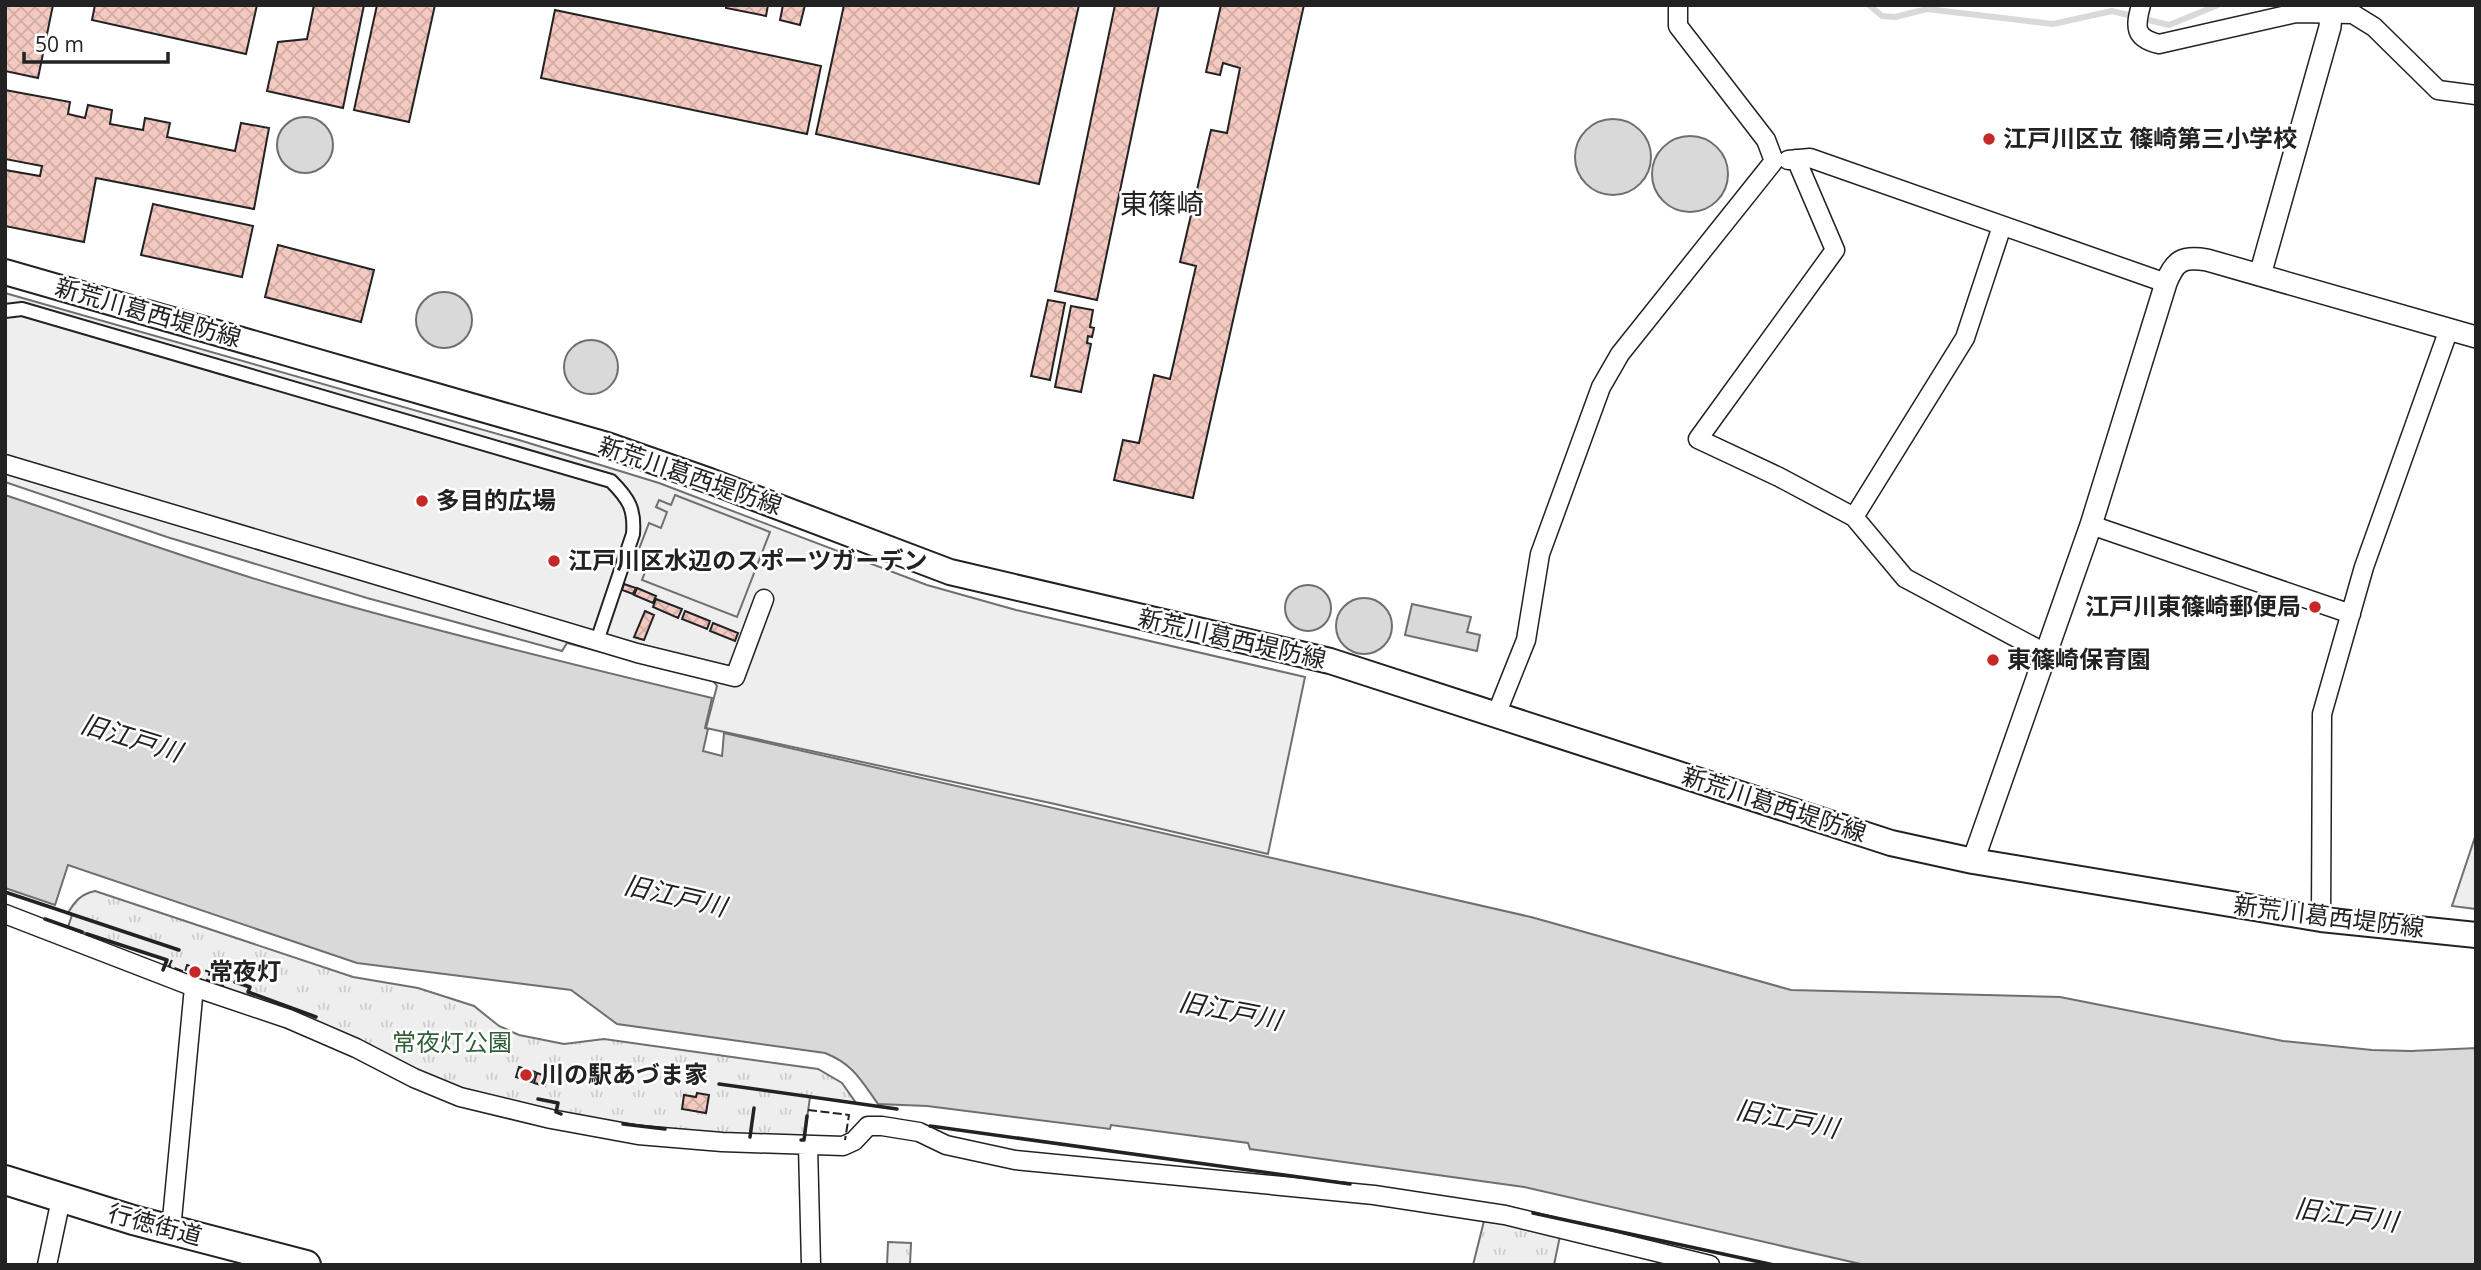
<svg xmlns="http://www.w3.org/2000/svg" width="2481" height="1270" font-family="'Open Sans','Noto Sans JP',sans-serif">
	<defs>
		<pattern id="park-tufts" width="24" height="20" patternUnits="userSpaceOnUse" patternTransform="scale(1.75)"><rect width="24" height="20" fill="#eee"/><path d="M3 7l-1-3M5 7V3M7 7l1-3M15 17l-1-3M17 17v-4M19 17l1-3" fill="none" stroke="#ccc"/></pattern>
		<pattern id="building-cross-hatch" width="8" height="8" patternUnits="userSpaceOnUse" patternTransform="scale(1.75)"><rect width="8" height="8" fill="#f3c9c0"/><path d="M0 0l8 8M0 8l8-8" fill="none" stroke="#d0aca5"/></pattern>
	</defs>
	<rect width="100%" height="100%" fill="#fff"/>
	<path fill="url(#park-tufts)" stroke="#6f6f6f" stroke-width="2" d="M 95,891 L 353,977 L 418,988 L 474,1006 L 499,1026 L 519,1035 L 564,1044 L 604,1039 L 818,1069 L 842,1083 L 856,1103 L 810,1097 L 804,1140 L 724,1136 L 589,1119 L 467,1094 L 162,970 L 166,960 L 68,927 L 72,915 L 68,913 C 75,901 81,894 95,891 Z
		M 1485,1217 L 1560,1236 L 1554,1265 L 1473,1265 Z
		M 888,1242 L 911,1243 L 910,1265 L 887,1265 Z"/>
	<path fill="#eee" stroke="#6f6f6f" stroke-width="2" d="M 5,293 L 519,440 L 659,483 L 927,585 L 1016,610 L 1305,677 L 1268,854 L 1055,804 L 706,728 L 717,686 L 713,681 L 567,643 L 562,651 L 367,598 L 167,537 L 5,482 Z
		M 2476,834 L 2476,909 L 2452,906 Z"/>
	<path fill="#ededed" stroke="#6f6f6f" stroke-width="2" d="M 675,495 L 770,532 L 737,617 L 642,580 L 647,567 L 634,562 L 649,523 L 661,528 L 667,512 L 656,507 L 659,500 L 671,505 Z"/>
	<path fill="#d9d9d9" stroke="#6f6f6f" stroke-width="2" d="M277 145a28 28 0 1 1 56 0a28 28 0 1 1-56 0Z
		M1575 157a38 38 0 1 1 76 0a38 38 0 1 1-76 0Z
		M1652 174a38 38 0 1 1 76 0a38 38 0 1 1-76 0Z
		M416 320a28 28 0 1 1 56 0a28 28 0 1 1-56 0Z
		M564 367a27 27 0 1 1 54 0a27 27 0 1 1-54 0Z
		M 5,495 C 101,527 195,562 292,590 C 431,630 571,664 712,698 L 705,728 L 708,729 L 703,751 L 722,756 L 724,733 L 1531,917 L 1791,990 L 2060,997 L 2283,1041 L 2372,1050 L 2411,1051 L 2476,1048 L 2476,1265 L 1865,1265 L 1524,1187 L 1250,1149 L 1248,1143 L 1111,1125 L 1110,1129 L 927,1106 L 878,1104 C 861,1080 853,1064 825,1053 L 617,1024 L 571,990 L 357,963 L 68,865 L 55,905 L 5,888 Z
		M1285 608a23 23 0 1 1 46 0a23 23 0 1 1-46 0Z
		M1336 626a28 28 0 1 1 56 0a28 28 0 1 1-56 0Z
		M 1412,604 L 1471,617 L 1467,632 L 1480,635 L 1477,651 L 1405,635 Z"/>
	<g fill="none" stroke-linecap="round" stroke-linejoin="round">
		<path stroke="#d9d9d9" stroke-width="6" d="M 1869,5 L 1882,16 L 1895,17 L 1927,9 L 2053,24 L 2112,11 L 2169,25 L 2218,5"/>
	</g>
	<path fill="url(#building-cross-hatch)" stroke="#222" stroke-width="2" d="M 5,5 L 53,5 L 38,78 L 5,71 Z
		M 95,5 L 257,5 L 246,54 L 92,20 Z
		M 314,5 L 364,5 L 343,108 L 267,91 L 278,42 L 307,39 Z
		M 377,5 L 435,5 L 409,122 L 354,110 Z
		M 726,5 L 768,5 L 766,16 L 726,8 Z
		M 783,5 L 805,5 L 800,25 L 780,20 Z
		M 844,5 L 1079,5 L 1039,184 L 816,134 Z
		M 1115,5 L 1159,5 L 1097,300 L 1055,291 Z
		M 1221,5 L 1304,5 L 1193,498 L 1114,480 L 1123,440 L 1139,443 L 1154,375 L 1170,379 L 1196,266 L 1180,262 L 1211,130 L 1227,133 L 1240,68 L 1223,63 L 1220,75 L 1206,72 Z
		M 555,10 L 821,66 L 807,134 L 541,78 Z
		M 5,90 L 70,102 L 68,114 L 85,118 L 88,105 L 112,110 L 110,124 L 143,130 L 145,118 L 170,123 L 167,137 L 235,151 L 241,123 L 269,128 L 254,209 L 96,178 L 84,242 L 5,226 L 5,170 L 40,176 L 42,166 L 5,159 Z
		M 153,204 L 253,226 L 242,277 L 141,255 Z
		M 278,245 L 374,270 L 361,322 L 265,297 Z
		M 1048,300 L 1065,303 L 1050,380 L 1031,376 Z
		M 1071,306 L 1093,310 L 1090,327 L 1094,328 L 1092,337 L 1088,336 L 1087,343 L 1091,344 L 1081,392 L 1055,387 Z
		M 624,584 L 636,588 L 633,594 L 622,590 Z
		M 637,588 L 656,596 L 653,603 L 634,595 Z
		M 656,599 L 682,609 L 678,618 L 653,607 Z
		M 645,611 L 654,615 L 644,640 L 634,637 Z
		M 685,611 L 710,621 L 707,629 L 682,619 Z
		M 713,623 L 738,633 L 735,641 L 710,631 Z
		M 519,1067 L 535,1072 L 532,1082 L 516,1077 Z
		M 537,1073 L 548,1077 L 545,1086 L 534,1083 Z
		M 697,1093 L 709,1095 L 706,1113 L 682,1109 L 684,1095 L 696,1097 Z"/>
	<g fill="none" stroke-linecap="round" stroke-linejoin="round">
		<g stroke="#222" stroke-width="16">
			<path id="pedestrian" d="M 5,311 L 22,309 L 611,481 C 629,499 635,509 633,534 L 597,641"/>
		</g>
		<g stroke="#222" stroke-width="21">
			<path id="minor" d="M 2141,5 C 2135,27 2134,38 2159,44 L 2296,13 L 2353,14 L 2374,27 L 2438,90 L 2476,95
				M 1796,159 L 1835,250 L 1698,439 L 1779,477 L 1854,517 L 1905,578 L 2047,654
				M 1788,160 L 1810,158 L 2166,283
				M 5,464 L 637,653 L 735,677 L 764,599
				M 1854,517 L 1965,338 L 2002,226
				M 2091,525 L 2351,614
				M 1496,715 L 1526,640 L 1540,554 L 1601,387 L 1620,354 L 1774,161 L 1766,140 L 1678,26 L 1678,5
				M 5,914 L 194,987 L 289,1019 L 356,1048 L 414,1078 L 460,1097 L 551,1119 L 638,1135 L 722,1142 L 843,1146 L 854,1141 L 868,1126 L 882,1126 L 919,1132 L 946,1145 L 1015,1160 L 1374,1195 L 1505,1215 L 1710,1265
				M 2321,919 L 2322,714 L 2364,567 L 2449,329
				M 808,1146 L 811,1265
				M 171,1230 L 194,987
				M 47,1265 L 61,1199"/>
		</g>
		<g stroke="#222" stroke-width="24">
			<path id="tertiary" d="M 2260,275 L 2330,27 L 2331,13
				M 1973,861 L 2091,525 L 2166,283 C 2175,260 2183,256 2207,260 L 2476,337"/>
		</g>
		<g stroke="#222" stroke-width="28">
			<path id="secondary" d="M 5,272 L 607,445 L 710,481 L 950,572 L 1330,661 L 1891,843 L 1973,861 L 2321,919 L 2476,935"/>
		</g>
		<g stroke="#222" stroke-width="32">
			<path id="primary" d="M 5,1180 L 133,1220 L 306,1265"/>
		</g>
		<use href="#pedestrian" stroke="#fff" stroke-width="12"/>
		<use href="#minor" stroke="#fff" stroke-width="18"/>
		<use href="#tertiary" stroke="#fff" stroke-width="21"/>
		<use href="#secondary" stroke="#fff" stroke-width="24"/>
		<use href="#primary" stroke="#fff" stroke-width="28"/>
		<path stroke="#222" stroke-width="2" stroke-dasharray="9 3.5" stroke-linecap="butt" d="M 172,960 L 169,966 L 185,972 L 187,965 L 210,972 L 207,980 L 224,986
			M 808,1110 L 849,1115 L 845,1140"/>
		<path stroke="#222" stroke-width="3.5" d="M 5,892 L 179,950
			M 45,919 L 82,932
			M 87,934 L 167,960 L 163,970
			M 235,982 L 250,987 L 248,992 L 316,1017
			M 719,1084 L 897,1109
			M 538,1099 L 558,1103 L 556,1112 L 561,1114
			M 623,1124 L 665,1129
			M 930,1126 L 1350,1184
			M 750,1137 L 754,1108
			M 801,1140 L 804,1140 L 807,1116
			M 1533,1213 L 1774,1265"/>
	</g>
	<g fill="#c62828" stroke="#fff" stroke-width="2.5">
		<circle cx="1989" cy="139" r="7"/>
		<circle cx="422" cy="501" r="7"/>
		<circle cx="554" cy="561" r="7"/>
		<circle cx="2315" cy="607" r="7"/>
		<circle cx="1993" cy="660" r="7"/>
		<circle cx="195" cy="972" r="7"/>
		<circle cx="526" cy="1075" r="7"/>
	</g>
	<g text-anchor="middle" stroke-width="5" stroke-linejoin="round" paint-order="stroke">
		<g font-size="24" font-weight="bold" fill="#222" stroke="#fff" text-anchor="start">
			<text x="2003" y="147">江戸川区立 篠崎第三小学校</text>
			<text x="436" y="509">多目的広場</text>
			<text x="568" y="569">江戸川区水辺のスポーツガーデン</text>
			<text x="2301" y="615" text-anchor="end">江戸川東篠崎郵便局</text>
			<text x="2007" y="668">東篠崎保育園</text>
			<text x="209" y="980">常夜灯</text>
			<text x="540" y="1083">川の駅あづま家</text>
		</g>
		<g font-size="24" fill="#222" stroke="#fff">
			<text transform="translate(148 313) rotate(16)" y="8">新荒川葛西堤防線</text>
			<text transform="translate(690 476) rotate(19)" y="8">新荒川葛西堤防線</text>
			<text transform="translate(1232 639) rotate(13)" y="8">新荒川葛西堤防線</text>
			<text transform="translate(1774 805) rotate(18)" y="8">新荒川葛西堤防線</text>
			<text transform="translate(2329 917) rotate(7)" y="8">新荒川葛西堤防線</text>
			<text transform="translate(155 1225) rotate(15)" y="8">行徳街道</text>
		</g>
		<g font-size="24" fill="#2f5e38" stroke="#fff">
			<text x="452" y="1051">常夜灯公園</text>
		</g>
		<g font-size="26" font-style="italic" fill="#222" stroke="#fff">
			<text transform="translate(131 738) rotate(17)" y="9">旧江戸川</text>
			<text transform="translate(675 896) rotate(13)" y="9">旧江戸川</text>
			<text transform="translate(1230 1011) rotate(11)" y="9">旧江戸川</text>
			<text transform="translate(1787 1119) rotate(11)" y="9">旧江戸川</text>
			<text transform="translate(2346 1215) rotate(8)" y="9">旧江戸川</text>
		</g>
		<g font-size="28" fill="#222" stroke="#fff">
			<text x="1162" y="214">東篠崎</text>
		</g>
	</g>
	<rect width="2481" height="1270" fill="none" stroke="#222222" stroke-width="14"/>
	<path d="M24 52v10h144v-10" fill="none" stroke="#222222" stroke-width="3.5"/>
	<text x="35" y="52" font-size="21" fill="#222222" stroke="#ffffff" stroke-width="5" paint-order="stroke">50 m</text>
</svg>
